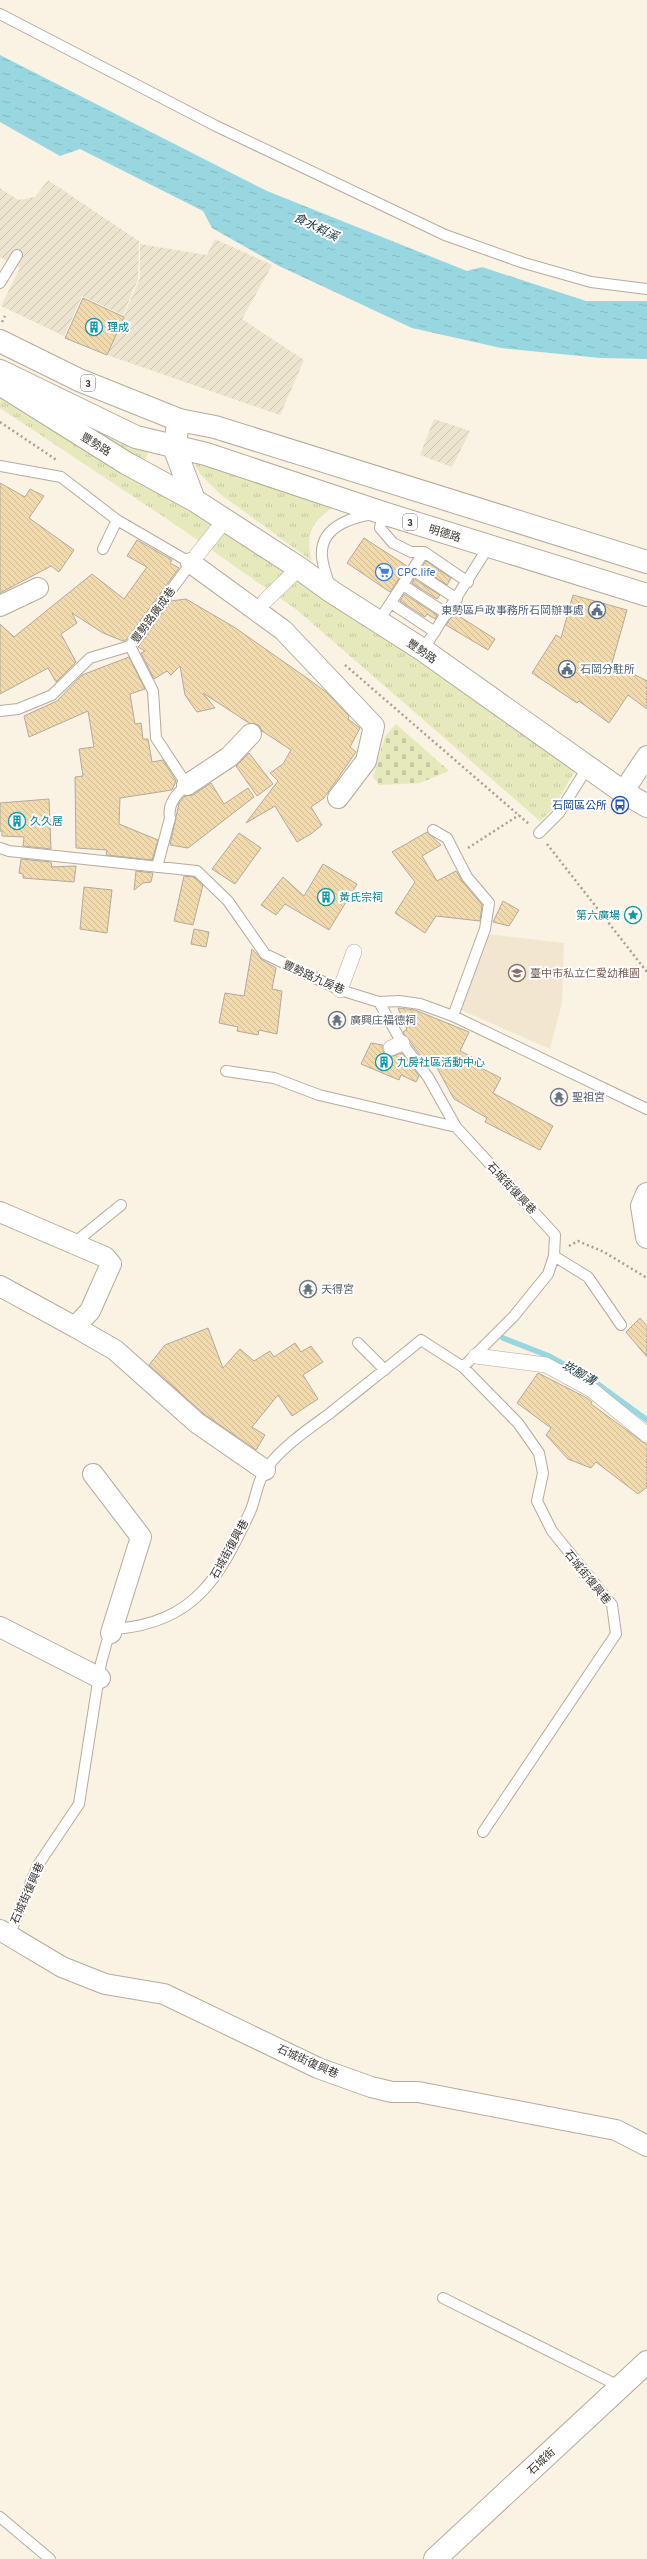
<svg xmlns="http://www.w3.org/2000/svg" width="647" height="2559" font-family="Overpass,'Noto Sans TC',sans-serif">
	<defs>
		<pattern id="industrial-furrows" width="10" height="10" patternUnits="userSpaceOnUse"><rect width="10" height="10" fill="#ede4d0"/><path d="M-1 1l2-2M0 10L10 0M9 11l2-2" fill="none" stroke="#ccc4b3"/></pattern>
		<pattern id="grass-tufts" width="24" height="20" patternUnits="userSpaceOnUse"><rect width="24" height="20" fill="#e6e9bb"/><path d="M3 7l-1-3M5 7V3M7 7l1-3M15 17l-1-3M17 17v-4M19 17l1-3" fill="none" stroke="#c6c8a1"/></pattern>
		<pattern id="cemetery-stones" width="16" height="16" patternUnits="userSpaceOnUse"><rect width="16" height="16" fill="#e6e9bb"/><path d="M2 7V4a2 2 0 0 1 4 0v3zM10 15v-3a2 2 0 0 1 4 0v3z" fill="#c6c8a1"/></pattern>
		<pattern id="water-ripples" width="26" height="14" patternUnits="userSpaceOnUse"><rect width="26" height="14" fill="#99d7e0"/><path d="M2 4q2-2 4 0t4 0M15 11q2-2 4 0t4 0" fill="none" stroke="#85b9c0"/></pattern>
		<pattern id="building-back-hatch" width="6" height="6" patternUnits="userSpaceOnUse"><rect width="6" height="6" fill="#f2daad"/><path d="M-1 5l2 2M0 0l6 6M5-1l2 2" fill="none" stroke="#d0bc95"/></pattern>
	</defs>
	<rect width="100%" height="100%" fill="#faf2e2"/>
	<path fill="url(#industrial-furrows)" d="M 48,180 L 139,241 L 138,279 L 123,315 L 82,296 L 64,336 L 1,306 L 20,268 L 0,257 L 0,188 L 18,200 L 35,197 Z
		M 215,239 L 272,265 L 242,319 L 304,360 L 280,415 L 107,355 L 140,278 L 140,244 L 207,255 Z
		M 434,419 L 470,431 L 452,467 L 420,455 Z"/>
	<path fill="#f3e6d0" d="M 486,934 L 564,943 L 562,1003 L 550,1049 L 459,1009 Z"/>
	<path fill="url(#grass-tufts)" d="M 0,392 L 199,508 L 577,767 L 553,809 L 540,821 L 297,610 L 176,525 L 0,408 Z
		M 79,428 L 145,445 L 148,453 L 142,466 Z
		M 188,451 L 348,500 C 320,513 302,527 312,561 L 220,494 L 200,474 Z"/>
	<path fill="url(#cemetery-stones)" d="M 396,724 L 449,771 L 420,783 L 379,785 L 373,777 L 385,736 Z"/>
	<path fill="url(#water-ripples)" d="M 0,55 L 267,191 L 467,271 L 482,267 L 586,301 L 647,301 L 647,359 L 600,358 L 501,348 L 412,328 L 279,266 L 212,228 L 203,211 L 80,149 L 60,156 L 0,122 Z"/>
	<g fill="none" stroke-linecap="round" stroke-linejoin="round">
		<path stroke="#99d7e0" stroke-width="5.5" d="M 503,1338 L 549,1356 L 595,1382 L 647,1420"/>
	</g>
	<path fill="url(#building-back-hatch)" stroke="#b2aa9b" d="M 83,298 L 124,317 L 107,355 L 65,338 Z
		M 0,483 L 25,497 L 30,489 L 44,496 L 29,518 L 74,550 L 59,572 L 51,566 L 0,593 Z
		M 364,538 L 407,566 L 390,592 L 347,563 Z
		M 137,540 L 172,560 L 170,563 L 179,568 L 126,640 L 123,641 L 103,633 L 72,613 L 77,623 L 61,634 L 76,662 L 56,682 L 48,668 L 0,694 L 0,624 L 14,637 L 92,574 L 124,599 L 147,567 L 127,556 Z
		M 426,561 L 451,578 L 447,585 L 421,568 Z
		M 414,579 L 440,595 L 437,599 L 412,583 Z
		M 404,594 L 437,615 L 435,619 L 427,614 L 425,617 L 400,601 Z
		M 573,595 L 627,610 L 612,663 L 647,681 L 647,709 L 628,695 L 609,723 L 579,701 L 577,703 L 532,673 L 556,635 L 561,638 Z
		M 186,599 L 234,627 L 304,676 L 326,692 L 349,716 L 348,719 L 360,728 L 350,747 L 356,752 L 324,798 L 311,807 L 322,825 L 311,834 L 297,842 L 275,806 L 246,823 L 278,781 L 270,773 L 283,764 L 291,750 L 262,731 L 259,725 L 249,723 L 203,693 L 215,708 L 197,712 L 185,695 L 180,666 L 171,675 L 167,671 L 154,679 L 141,653 L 145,651 L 138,647 L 171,601 Z
		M 454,613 L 495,639 L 488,650 L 446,625 Z
		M 129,657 L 145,689 L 130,694 L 135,724 L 141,723 L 143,739 L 148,739 L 152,762 L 163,760 L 176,781 L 172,790 L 120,798 L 119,824 L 158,840 L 152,860 L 106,855 L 107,850 L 76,848 L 75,777 L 83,776 L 79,749 L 94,747 L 88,711 L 29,737 L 24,716 L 57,701 L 82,675 Z
		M 249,753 L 273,784 L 257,796 L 236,766 Z
		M 211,783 L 224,804 L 248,788 L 254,797 L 188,848 L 170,845 L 179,803 L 185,796 L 193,795 Z
		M 49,799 L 51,849 L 23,846 L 24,837 L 2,836 L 2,831 L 0,831 L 0,803 Z
		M 427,832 L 441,845 L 422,856 L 437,881 L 456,871 L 462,881 L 482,905 L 480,921 L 436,916 L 425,933 L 395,913 L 415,882 L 392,852 Z
		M 239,833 L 261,848 L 235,884 L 212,869 Z
		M 21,859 L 51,862 L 52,867 L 76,866 L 74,882 L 23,878 L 23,874 L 19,873 Z
		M 323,864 L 357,884 L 329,930 L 285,904 L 276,915 L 261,905 L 283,877 L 304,896 Z
		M 136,871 L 153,873 L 151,882 L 143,883 L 134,890 Z
		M 184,876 L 194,877 L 203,885 L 193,925 L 174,921 Z
		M 84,887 L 112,890 L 107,933 L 80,929 Z
		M 503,901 L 519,910 L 509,926 L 493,922 Z
		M 194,929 L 209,932 L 206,947 L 191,944 Z
		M 252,949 L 262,960 L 276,968 L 272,989 L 282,991 L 277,1034 L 259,1030 L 258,1035 L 237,1031 L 238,1027 L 219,1023 L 225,993 L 244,996 Z
		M 398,1008 L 415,1010 L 469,1032 L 460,1051 L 484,1063 L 481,1068 L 501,1078 L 493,1093 L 553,1126 L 540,1150 L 485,1122 L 487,1118 L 454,1099 L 430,1055 L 426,1063 L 405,1035 L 403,1032 L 407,1029 Z
		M 371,1043 L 383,1045 L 383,1052 L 390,1057 L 402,1053 L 419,1076 L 416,1082 L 401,1075 L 399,1080 L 361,1064 Z
		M 640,1318 L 647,1326 L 647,1357 L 626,1332 Z
		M 208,1328 L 223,1368 L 240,1349 L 254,1361 L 270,1351 L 274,1357 L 295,1343 L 301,1352 L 311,1346 L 323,1362 L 303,1375 L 318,1399 L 292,1416 L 278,1395 L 252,1427 L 265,1435 L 256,1450 L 204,1414 L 149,1365 L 165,1345 Z
		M 538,1373 L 587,1398 L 592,1402 L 591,1404 L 647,1445 L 647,1487 L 638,1494 L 596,1462 L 591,1468 L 568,1459 L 546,1435 L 551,1428 L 517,1403 Z"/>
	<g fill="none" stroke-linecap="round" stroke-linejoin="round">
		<g stroke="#b4ac9d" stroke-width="12">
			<path id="service" d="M 0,14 L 216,126 L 445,235 L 524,263 L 591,282 L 647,289
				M 0,283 L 17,255
				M 0,466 L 61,477 L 117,520 L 191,563 L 130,646 L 153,691 L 156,738 L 187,785 C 177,793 167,804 170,818 L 157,867
				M 103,549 L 117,520
				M 413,570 L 457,599
				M 403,585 L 447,614
				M 330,587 C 327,577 323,567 322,557 C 319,524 358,515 383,513 L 380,528 L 393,543 L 411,552 L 424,552 L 468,582
				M 391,603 L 435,632
				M 378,622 L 424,552
				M 423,650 L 489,546
				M 0,711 L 18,709 L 52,695 L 90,658 L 130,646
				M 433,830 L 447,838 L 467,877 L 489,903 L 485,929 L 453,1016
				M 539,833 L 559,813 L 587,768
				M 0,848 L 9,851 L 197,871 L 228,901 L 265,954 L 340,990 L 379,1002 L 399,1001 L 420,1004 L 453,1016 L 647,1109
				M 226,1071 L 274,1078 L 319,1095 L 456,1127
				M 73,1244 L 121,1205
				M 554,1256 L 588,1277 L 621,1325
				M 358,1343 L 385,1370
				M 463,1367 L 518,1423 L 539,1453 L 543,1473 L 537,1501 L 552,1531 L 612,1605 L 616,1634 L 483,1832
				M 9,1936 L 38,1865 L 79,1804 L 101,1663 L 108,1638 L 116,1629 C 195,1622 219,1578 250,1512 C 256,1499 257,1481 266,1469 C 282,1447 307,1430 329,1414 C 360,1389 391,1365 421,1340 L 463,1367 L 514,1316 L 548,1274 L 554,1256 L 555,1235 L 456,1127 L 428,1077 L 402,1043 L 379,1002
				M 443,2298 L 621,2387
				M 0,2517 L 50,2559"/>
		</g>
		<g stroke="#b4ac9d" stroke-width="16">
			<path id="pedestrian" d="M 197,555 L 225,520
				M 265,601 L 299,568
				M 340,990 L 354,952
				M 391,1048 L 402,1043
				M 476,1356 L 546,1365 L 592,1390 L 647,1435"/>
		</g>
		<g stroke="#b4ac9d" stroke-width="22">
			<path id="minor" d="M 191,563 L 283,630 L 374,726 L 366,761 L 338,798
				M 0,606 L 38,588
				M 187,785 L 229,757 L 251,734
				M 623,792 L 647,756
				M 0,1212 L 105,1257 L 111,1264 L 90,1311 L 75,1327 L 115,1350 L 197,1423 L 265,1470
				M 0,1286 L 75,1327
				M 93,1474 L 141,1537 L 111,1633
				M 0,1627 L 100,1678
				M 0,1930 L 62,1967 L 105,1984 L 164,1994 L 318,2068 L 371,2087 L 392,2092 L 418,2092 L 616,2130 L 647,2146"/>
		</g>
		<g stroke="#b4ac9d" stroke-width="24">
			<path id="tertiary" d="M 0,384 L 126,463 L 194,500 L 299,568 L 332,592 L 423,650 L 623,792 L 647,806
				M 179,420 L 174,447 L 194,500
				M 647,1194 L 642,1206 L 647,1237
				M 435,2559 L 647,2362"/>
		</g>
		<g stroke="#b4ac9d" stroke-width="24">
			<path id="primary" d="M 0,341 L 79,380 L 179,420 L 215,427 L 647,562
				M 0,371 L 136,437 L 206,454 L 383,513 L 647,595"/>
		</g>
		<path stroke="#a6a094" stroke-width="2.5" stroke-dasharray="2 3" stroke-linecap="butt" d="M 2,322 L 5,316
			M 0,422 L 58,461
			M 345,665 L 529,824
			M 547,844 L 647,972
			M 468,848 L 519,815
			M 569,1246 L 578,1241 L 604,1252 L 647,1278"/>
		<use href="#service" stroke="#fff" stroke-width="10"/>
		<use href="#pedestrian" stroke="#fff" stroke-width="15"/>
		<use href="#minor" stroke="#fff" stroke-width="20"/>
		<use href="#tertiary" stroke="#fff" stroke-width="22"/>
		<use href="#primary" stroke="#fff" stroke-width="22"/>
	</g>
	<defs>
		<g id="building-ring" transform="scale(0.9)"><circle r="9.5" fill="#fff" stroke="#0f9aa8" stroke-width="1.5"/><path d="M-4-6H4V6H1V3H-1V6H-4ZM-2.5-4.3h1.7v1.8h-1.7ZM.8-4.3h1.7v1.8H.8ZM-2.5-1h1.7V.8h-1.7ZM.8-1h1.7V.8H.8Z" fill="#0f9aa8"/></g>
		<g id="supermarket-ring" transform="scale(0.9)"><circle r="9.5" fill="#fff" stroke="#3f7fe0" stroke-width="1.5"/><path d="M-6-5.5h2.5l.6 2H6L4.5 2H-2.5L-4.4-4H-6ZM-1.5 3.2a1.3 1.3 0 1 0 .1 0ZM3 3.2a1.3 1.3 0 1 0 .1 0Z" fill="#3f7fe0"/></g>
		<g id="civic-ring" transform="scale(0.9)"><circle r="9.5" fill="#fff" stroke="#5c6f8a" stroke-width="1.5"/><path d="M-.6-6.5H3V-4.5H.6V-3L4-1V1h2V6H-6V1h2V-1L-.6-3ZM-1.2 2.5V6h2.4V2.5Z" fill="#5c6f8a"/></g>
		<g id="bus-ring" transform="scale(0.9)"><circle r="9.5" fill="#fff" stroke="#1a4fb4" stroke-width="1.5"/><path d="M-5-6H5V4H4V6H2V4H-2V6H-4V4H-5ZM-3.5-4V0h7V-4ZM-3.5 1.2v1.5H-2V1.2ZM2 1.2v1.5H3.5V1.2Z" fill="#1a4fb4"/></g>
		<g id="sight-ring" transform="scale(0.9)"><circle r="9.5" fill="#fff" stroke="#0f9aa8" stroke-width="1.5"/><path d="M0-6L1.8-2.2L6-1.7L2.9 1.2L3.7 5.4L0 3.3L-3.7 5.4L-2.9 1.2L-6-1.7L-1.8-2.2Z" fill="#0f9aa8"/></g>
		<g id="school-ring" transform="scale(0.9)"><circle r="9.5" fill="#fff" stroke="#8d6e63" stroke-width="1.5"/><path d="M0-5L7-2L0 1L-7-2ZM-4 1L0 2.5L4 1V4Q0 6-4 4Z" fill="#8d6e63"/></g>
		<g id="temple-ring" transform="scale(0.9)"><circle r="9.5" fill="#fff" stroke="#6b7280" stroke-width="1.5"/><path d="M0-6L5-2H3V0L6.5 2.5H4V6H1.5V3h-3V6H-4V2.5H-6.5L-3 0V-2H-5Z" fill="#6b7280"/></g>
	</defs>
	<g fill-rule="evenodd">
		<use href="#building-ring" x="94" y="327"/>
		<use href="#supermarket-ring" x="384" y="572"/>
		<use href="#civic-ring" x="597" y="610"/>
		<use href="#civic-ring" x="567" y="669"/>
		<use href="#bus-ring" x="620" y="805"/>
		<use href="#building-ring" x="17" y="821"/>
		<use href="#building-ring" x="326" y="897"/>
		<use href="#sight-ring" x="633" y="915"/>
		<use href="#school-ring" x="517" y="973"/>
		<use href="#temple-ring" x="337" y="1020"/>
		<use href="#building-ring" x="384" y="1062"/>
		<use href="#temple-ring" x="559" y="1097"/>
		<use href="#temple-ring" x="308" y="1289"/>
	</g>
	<g text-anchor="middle" stroke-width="4" stroke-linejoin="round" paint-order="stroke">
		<g fill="#fff" stroke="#75726e" stroke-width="1">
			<rect x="81" y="375" width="14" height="16" rx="3"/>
			<rect x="403" y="514" width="14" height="16" rx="3"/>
		</g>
		<g font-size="10" font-weight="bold" fill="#3a3630">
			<text x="88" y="387">3</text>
			<text x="410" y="526">3</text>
		</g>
		<g font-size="11" fill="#0d838f" stroke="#fff" text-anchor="start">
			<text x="107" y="331">理成</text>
			<text x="30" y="825">久久居</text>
			<text x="339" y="901">黃氏宗祠</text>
			<text x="620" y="919" text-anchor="end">第六廣場</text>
			<text x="397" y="1066">九房社區活動中心</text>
		</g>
		<g font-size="11" fill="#3a3630" stroke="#fff">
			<text transform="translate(96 444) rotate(32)" y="4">豐勢路</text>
			<text transform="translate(445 533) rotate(17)" y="4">明德路</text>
			<text transform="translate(153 615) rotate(-54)" y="4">豐勢路廣成巷</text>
			<text transform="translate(422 651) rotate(34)" y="4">豐勢路</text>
			<text transform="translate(314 977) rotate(24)" y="4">豐勢路九房巷</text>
			<text transform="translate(512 1188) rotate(47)" y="4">石城街復興巷</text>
			<text transform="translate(229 1549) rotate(-61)" y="4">石城街復興巷</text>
			<text transform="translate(588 1577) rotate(51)" y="4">石城街復興巷</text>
			<text transform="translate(27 1893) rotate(-66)" y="4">石城街復興巷</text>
			<text transform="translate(308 2061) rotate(24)" y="4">石城街復興巷</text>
			<text transform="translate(541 2461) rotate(-43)" y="4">石城街</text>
		</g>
		<g font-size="11" fill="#366cbe" stroke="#fff" text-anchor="start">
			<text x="397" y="576">CPC.life</text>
		</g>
		<g font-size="11" fill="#4e5e75" stroke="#fff" text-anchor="end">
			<text x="584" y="614">東勢區戶政事務所石岡辦事處</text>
			<text x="580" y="673" text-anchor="start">石岡分駐所</text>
		</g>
		<g font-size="11" fill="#164399" stroke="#fff" text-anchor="end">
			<text x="607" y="809">石岡區公所</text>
		</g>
		<g font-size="11" fill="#785e54" stroke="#fff" text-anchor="start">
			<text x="530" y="977">臺中市私立仁愛幼稚園</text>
		</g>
		<g font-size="11" fill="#5b616d" stroke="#fff" text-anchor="start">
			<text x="350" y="1024">廣興庄福德祠</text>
			<text x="572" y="1101">聖祖宮</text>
			<text x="321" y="1293">天得宮</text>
		</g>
		<g font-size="12" font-style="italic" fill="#16353a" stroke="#fff">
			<text transform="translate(316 227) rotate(26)" y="4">食水嵙溪</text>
			<text transform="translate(579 1373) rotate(30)" y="4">崁腳溝</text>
		</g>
	</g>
</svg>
